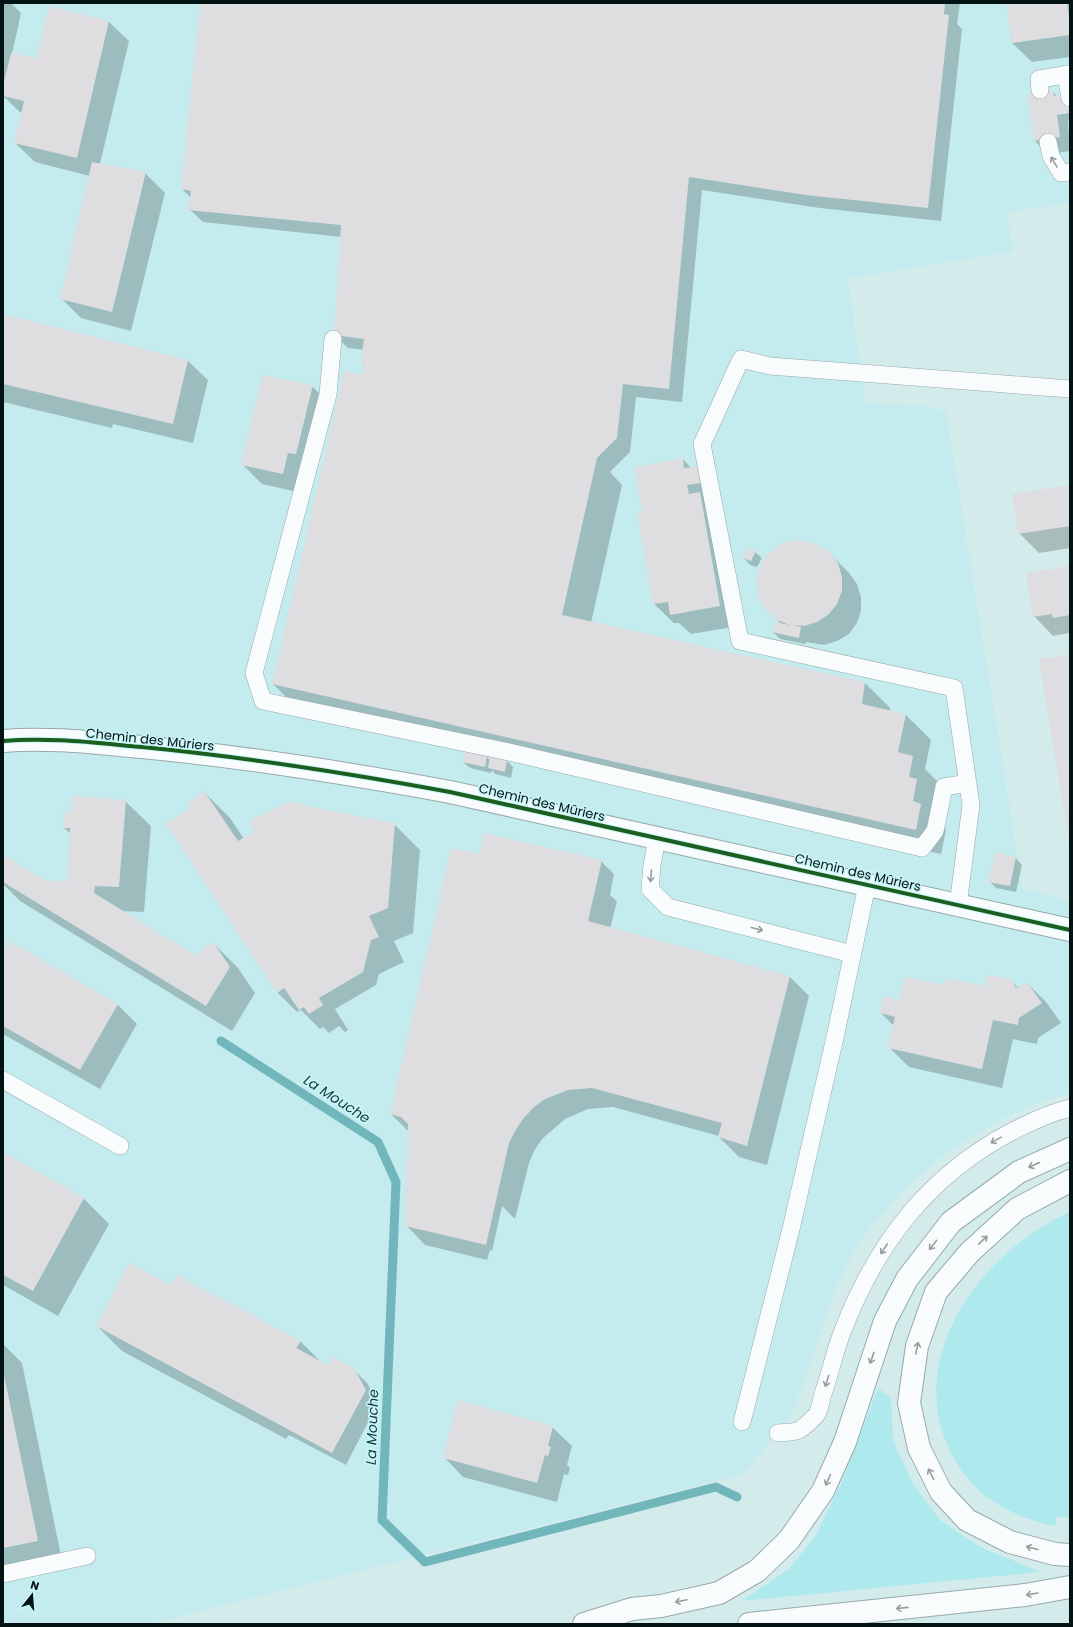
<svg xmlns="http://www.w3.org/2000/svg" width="1073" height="1627" font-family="Poppins,sans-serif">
	<rect width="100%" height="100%" fill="#d4ebec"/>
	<path fill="#c4ecee" d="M 3,3 L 1070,3 L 1070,203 L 1007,212 L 1013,252 L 848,278 L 866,403 L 928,406 L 946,411 L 1023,889 L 1070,900 L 1070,1093 L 1033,1105 L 1010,1115 L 965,1141 L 944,1155 L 905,1188 L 871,1226 L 856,1247 L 837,1286 L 793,1412 L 744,1474 L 149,1624 L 3,1624 Z"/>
	<path fill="#aee9ed" d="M 1070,1212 L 1070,1518 L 1057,1516 L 1055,1526 C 1016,1519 976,1497 956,1462 C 898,1364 978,1253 1070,1212 Z
		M 878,1388 L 891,1398 L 893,1440 L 913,1484 L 940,1520 L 980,1547 L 1041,1572 L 742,1601 L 789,1569 L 816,1535 L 844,1477 Z"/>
	<path fill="#0003" d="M 3,3 L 11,3 L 21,13 L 12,54 L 37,60 L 49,8 L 109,22 L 129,41 L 100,164 L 145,173 L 165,193 L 131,331 L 81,318 L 61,298 L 90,176 L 35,162 L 15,143 L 22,114 L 3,96 Z
		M 201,3 L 960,3 L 957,24 L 962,29 L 941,221 L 820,208 L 702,190 L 682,402 L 636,397 L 630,452 L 610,472 L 622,485 L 591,623 L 865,683 L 890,708 L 890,711 L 906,715 L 931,740 L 925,769 L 938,782 L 939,823 L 946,830 L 941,854 L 298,709 L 273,684 L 363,376 L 365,367 L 362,364 L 364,350 L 348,348 L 335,335 L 342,237 L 203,222 L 189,209 L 191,198 L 182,189 Z
		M 1007,3 L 1070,3 L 1070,57 L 1032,62 L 1012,43 Z
		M 1052,91 L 1058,97 L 1070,94 L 1070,120 L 1068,121 L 1070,151 L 1048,154 L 1035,141 L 1028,95 Z
		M 3,315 L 188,361 L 208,380 L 193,443 L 113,424 L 112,428 L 3,402 Z
		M 312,386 L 332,406 L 316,473 L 308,472 L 302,493 L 262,484 L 242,464 Z
		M 683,459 L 721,502 L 739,626 L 691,634 L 679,623 L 674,623 L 654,604 L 643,512 Z
		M 1070,486 L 1070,548 L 1039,553 L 1019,533 Z
		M 755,552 L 762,558 L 757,567 L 750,565 L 744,558 Z
		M 829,553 L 849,573 L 857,584 L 861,597 L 861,611 L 857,623 L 849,634 L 837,641 L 824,645 L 806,642 L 805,644 L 780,639 L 773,632 L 782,625 L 767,609 Z
		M 1070,567 L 1070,633 L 1053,636 L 1034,616 Z
		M 487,757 L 490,760 L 491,757 L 507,761 L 513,767 L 511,778 L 495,774 L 492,770 L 491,773 L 470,768 L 463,762 Z
		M 204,792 L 230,818 L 244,839 L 316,809 L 394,824 L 420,850 L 413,933 L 394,941 L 404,962 L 379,974 L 376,985 L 335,1009 L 348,1030 L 345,1032 L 339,1026 L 329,1033 L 323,1027 L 320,1029 L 301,1010 L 297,1012 L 278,993 L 168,824 L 191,809 Z
		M 125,801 L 151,826 L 144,912 L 121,911 L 195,956 L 213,943 L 238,968 L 255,993 L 232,1031 L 20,901 L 3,884 L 3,862 L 45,881 L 68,883 L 71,834 L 64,828 L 72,814 Z
		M 479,855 L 601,861 L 614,874 L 610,895 L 617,901 L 610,929 L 789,976 L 809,996 L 767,1165 L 739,1157 L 719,1137 L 719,1136 L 613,1107 L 588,1109 L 565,1119 L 542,1139 L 534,1151 L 529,1163 L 515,1219 L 502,1206 L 492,1251 L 490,1250 L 487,1260 L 425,1245 L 406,1225 L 409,1132 L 391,1114 Z
		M 1016,858 L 1022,865 L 1016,892 L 996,888 L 989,881 Z
		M 3,954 L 117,1004 L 137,1024 L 100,1089 L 3,1034 Z
		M 1011,980 L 1018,988 L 1027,983 L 1046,1002 L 1061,1023 L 1038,1038 L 1037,1044 L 1013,1039 L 1002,1088 L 909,1067 L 890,1048 L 894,1026 L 881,1013 L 900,1001 L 945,987 L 985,988 Z
		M 3,1153 L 84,1199 L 109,1224 L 58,1316 L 3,1285 Z
		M 171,1286 L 300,1341 L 321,1362 L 328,1366 L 353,1369 L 367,1383 L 378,1403 L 346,1465 L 289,1435 L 286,1439 L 122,1351 L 97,1326 Z
		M 3,1344 L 22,1363 L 63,1566 L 3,1578 Z
		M 552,1427 L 572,1446 L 567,1465 L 570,1468 L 568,1475 L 564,1474 L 557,1502 L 463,1477 L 444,1457 Z"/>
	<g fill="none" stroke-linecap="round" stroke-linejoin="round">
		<path stroke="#70b6bb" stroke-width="9" d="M 221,1041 L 378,1142 L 396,1182 L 382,1520 L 425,1562 L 716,1487 L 737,1497"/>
	</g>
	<path fill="#dedee1" d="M 200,3 L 945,3 L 944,14 L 949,15 L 928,208 L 806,195 L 689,177 L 669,389 L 623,384 L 617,438 L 597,458 L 562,615 L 865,682 L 862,704 L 906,714 L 898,752 L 913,756 L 909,777 L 917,779 L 913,801 L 921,804 L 916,830 L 272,684 L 344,371 L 362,375 L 364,365 L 360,364 L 364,339 L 334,335 L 341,225 L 188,210 L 191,191 L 181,189 Z
		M 1006,3 L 1067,3 L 1070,22 L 1070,35 L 1012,43 Z
		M 49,6 L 109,21 L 77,158 L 14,143 L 24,101 L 3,96 L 3,86 L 11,53 L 36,58 Z
		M 1053,90 L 1054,96 L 1070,93 L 1070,113 L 1057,115 L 1060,137 L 1034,141 L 1027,94 Z
		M 92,162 L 146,172 L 112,312 L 60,299 Z
		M 3,314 L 188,360 L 173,424 L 3,384 Z
		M 262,375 L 313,385 L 296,454 L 288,453 L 283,474 L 241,465 Z
		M 683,458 L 684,468 L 699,466 L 702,483 L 687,485 L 689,494 L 700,492 L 720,606 L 670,615 L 668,602 L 653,604 L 637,512 L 642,512 L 635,467 Z
		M 1070,485 L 1070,526 L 1018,534 L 1012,494 Z
		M 790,541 L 805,541 L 818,545 L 829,552 L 838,563 L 842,577 L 842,591 L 837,604 L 829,614 L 817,622 L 804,626 L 793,625 L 801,627 L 799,638 L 772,632 L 775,622 L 790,625 L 777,620 L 766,610 L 759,598 L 756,583 L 759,569 L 766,556 L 777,546 Z
		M 748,547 L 756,551 L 751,561 L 743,558 Z
		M 1070,566 L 1070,615 L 1053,618 L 1052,614 L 1033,617 L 1026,573 Z
		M 1070,655 L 1070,841 L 1069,841 L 1039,659 Z
		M 465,751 L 487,756 L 485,767 L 462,762 Z
		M 490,756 L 507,760 L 505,772 L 488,768 Z
		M 204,791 L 238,841 L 254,832 L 249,821 L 292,801 L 316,808 L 395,823 L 388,908 L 369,916 L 379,937 L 371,940 L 363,972 L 319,998 L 323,1005 L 309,1014 L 304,1007 L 299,1010 L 284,988 L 277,993 L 166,824 L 190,808 L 187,804 Z
		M 73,796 L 126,800 L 119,887 L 95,886 L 94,893 L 195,955 L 213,942 L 230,967 L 206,1006 L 3,882 L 3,860 L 5,856 L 45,880 L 67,882 L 70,828 L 63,828 L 64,813 L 71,813 Z
		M 484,833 L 602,860 L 588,921 L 790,976 L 747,1146 L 718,1137 L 722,1123 L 592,1088 L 568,1090 L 545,1099 L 533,1108 L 523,1119 L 515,1131 L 509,1143 L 486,1245 L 405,1226 L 408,1124 L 401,1117 L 390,1114 L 451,848 L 479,854 Z
		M 995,852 L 1016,857 L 1010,886 L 988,882 Z
		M 9,941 L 118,1004 L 80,1070 L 3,1026 L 3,952 Z
		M 987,975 L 1011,979 L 1016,988 L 1027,982 L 1042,1003 L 1019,1018 L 1018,1025 L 993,1020 L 982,1069 L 888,1048 L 895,1017 L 880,1013 L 884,996 L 899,1000 L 904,977 L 944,985 L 946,978 L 984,986 Z
		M 3,1152 L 84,1198 L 33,1291 L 3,1275 Z
		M 129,1263 L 171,1285 L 177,1275 L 301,1341 L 296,1348 L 328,1365 L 332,1357 L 354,1368 L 366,1390 L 332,1453 L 96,1326 Z
		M 3,1370 L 38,1541 L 3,1548 Z
		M 458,1400 L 553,1426 L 548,1446 L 551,1447 L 548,1456 L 545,1455 L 537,1483 L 443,1458 Z"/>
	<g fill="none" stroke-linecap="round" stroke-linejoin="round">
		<g stroke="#97a9aa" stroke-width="18">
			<path id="lane" d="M 1066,74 L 1070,98
				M 1040,90 L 1039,79 L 1070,74
				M 1048,142 L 1051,156 L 1061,173 L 1070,172
				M 333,339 L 328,394 L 254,673 L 263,701 L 509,752 L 922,848 L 935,831 L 944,787 L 968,783
				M 657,838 L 652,865 L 650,889 L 668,907 L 852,954
				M 958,905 L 971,805 L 954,688 L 740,641 L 702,444 L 741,359 L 770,366 L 1070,389
				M 3,1080 L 120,1146
				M 742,1422 L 791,1229 L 836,1033 L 867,885
				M 778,1433 C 784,1432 793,1433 799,1430 C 803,1428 814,1418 817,1414 C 820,1409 821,1400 823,1394 C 830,1373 835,1351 843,1330 C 877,1243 928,1176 1011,1132 C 1030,1122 1050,1113 1070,1108
				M 3,1574 L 87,1556"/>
		</g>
		<g stroke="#97a9aa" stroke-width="24">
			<path id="secondary" d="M 3,741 C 49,737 96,743 142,747 C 245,757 347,773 450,792 L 1070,930"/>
		</g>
		<g stroke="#97a9aa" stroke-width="24">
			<path id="highway" d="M 1070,1181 L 1017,1209 L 969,1253 L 936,1292 L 917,1346 L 909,1403 L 919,1448 L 941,1492 L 967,1520 L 1010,1542 L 1055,1554 L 1070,1555
				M 584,1624 L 632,1609 L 661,1606 L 719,1593 L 757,1571 L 789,1540 L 823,1491 L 845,1442 L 885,1321 L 907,1279 L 951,1222 L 1019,1172 L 1070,1149
				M 749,1624 L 1025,1595 L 1070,1587"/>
		</g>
		<use href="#lane" stroke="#f9fcfc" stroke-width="17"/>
		<use href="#secondary" stroke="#f9fcfc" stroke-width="22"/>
		<use href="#highway" stroke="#f9fcfc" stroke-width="22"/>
		<g stroke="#c9f5f7" stroke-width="6">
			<path id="cycleway" d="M 3,741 C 49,737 96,743 142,747 C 245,757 347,773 450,792 L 1070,930"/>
		</g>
		<use href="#cycleway" stroke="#1b5e20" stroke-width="4"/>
	</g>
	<defs><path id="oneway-shaft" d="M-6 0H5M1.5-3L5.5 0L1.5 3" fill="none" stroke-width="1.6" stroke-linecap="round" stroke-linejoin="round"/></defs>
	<g stroke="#979e9f">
		<use href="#oneway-shaft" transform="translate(1054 162) rotate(-121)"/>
		<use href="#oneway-shaft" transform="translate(651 876) rotate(95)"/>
		<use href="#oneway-shaft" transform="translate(757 929) rotate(14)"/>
		<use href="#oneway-shaft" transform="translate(996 1140) rotate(151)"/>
		<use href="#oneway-shaft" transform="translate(1034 1165) rotate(156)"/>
		<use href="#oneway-shaft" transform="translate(983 1240) rotate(-43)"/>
		<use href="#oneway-shaft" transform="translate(933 1245) rotate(128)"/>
		<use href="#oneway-shaft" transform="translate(884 1249) rotate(124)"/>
		<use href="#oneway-shaft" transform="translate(917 1348) rotate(-78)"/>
		<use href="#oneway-shaft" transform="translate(872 1358) rotate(109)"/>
		<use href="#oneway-shaft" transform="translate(827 1381) rotate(107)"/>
		<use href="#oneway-shaft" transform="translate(931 1474) rotate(-117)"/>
		<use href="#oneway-shaft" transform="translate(828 1480) rotate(114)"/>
		<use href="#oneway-shaft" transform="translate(1032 1548) rotate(-165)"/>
		<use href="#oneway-shaft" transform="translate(1032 1594) rotate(170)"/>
		<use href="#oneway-shaft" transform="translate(681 1601) rotate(168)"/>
		<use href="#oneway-shaft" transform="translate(902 1608) rotate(174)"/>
	</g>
	<g text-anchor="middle" stroke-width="3.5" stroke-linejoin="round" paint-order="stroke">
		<g font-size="13" fill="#031213" stroke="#c9f5f7">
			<text transform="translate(150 739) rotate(6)" y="5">Chemin des Mûriers</text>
			<text transform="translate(542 802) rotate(13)" y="5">Chemin des Mûriers</text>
			<text transform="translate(858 872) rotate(13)" y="5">Chemin des Mûriers</text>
		</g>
		<g font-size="14" font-style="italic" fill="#103b3e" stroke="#c9f5f7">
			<text transform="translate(337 1099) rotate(33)" y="5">La Mouche</text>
			<text transform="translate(372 1427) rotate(-88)" y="5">La Mouche</text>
		</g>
	</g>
	<rect width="1073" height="1627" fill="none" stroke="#031213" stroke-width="8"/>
	<g transform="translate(32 1595) rotate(17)" stroke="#c9f5f7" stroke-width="3" paint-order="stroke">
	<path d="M0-3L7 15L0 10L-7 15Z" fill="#031213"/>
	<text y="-6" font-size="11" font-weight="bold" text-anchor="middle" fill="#031213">N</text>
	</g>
</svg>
